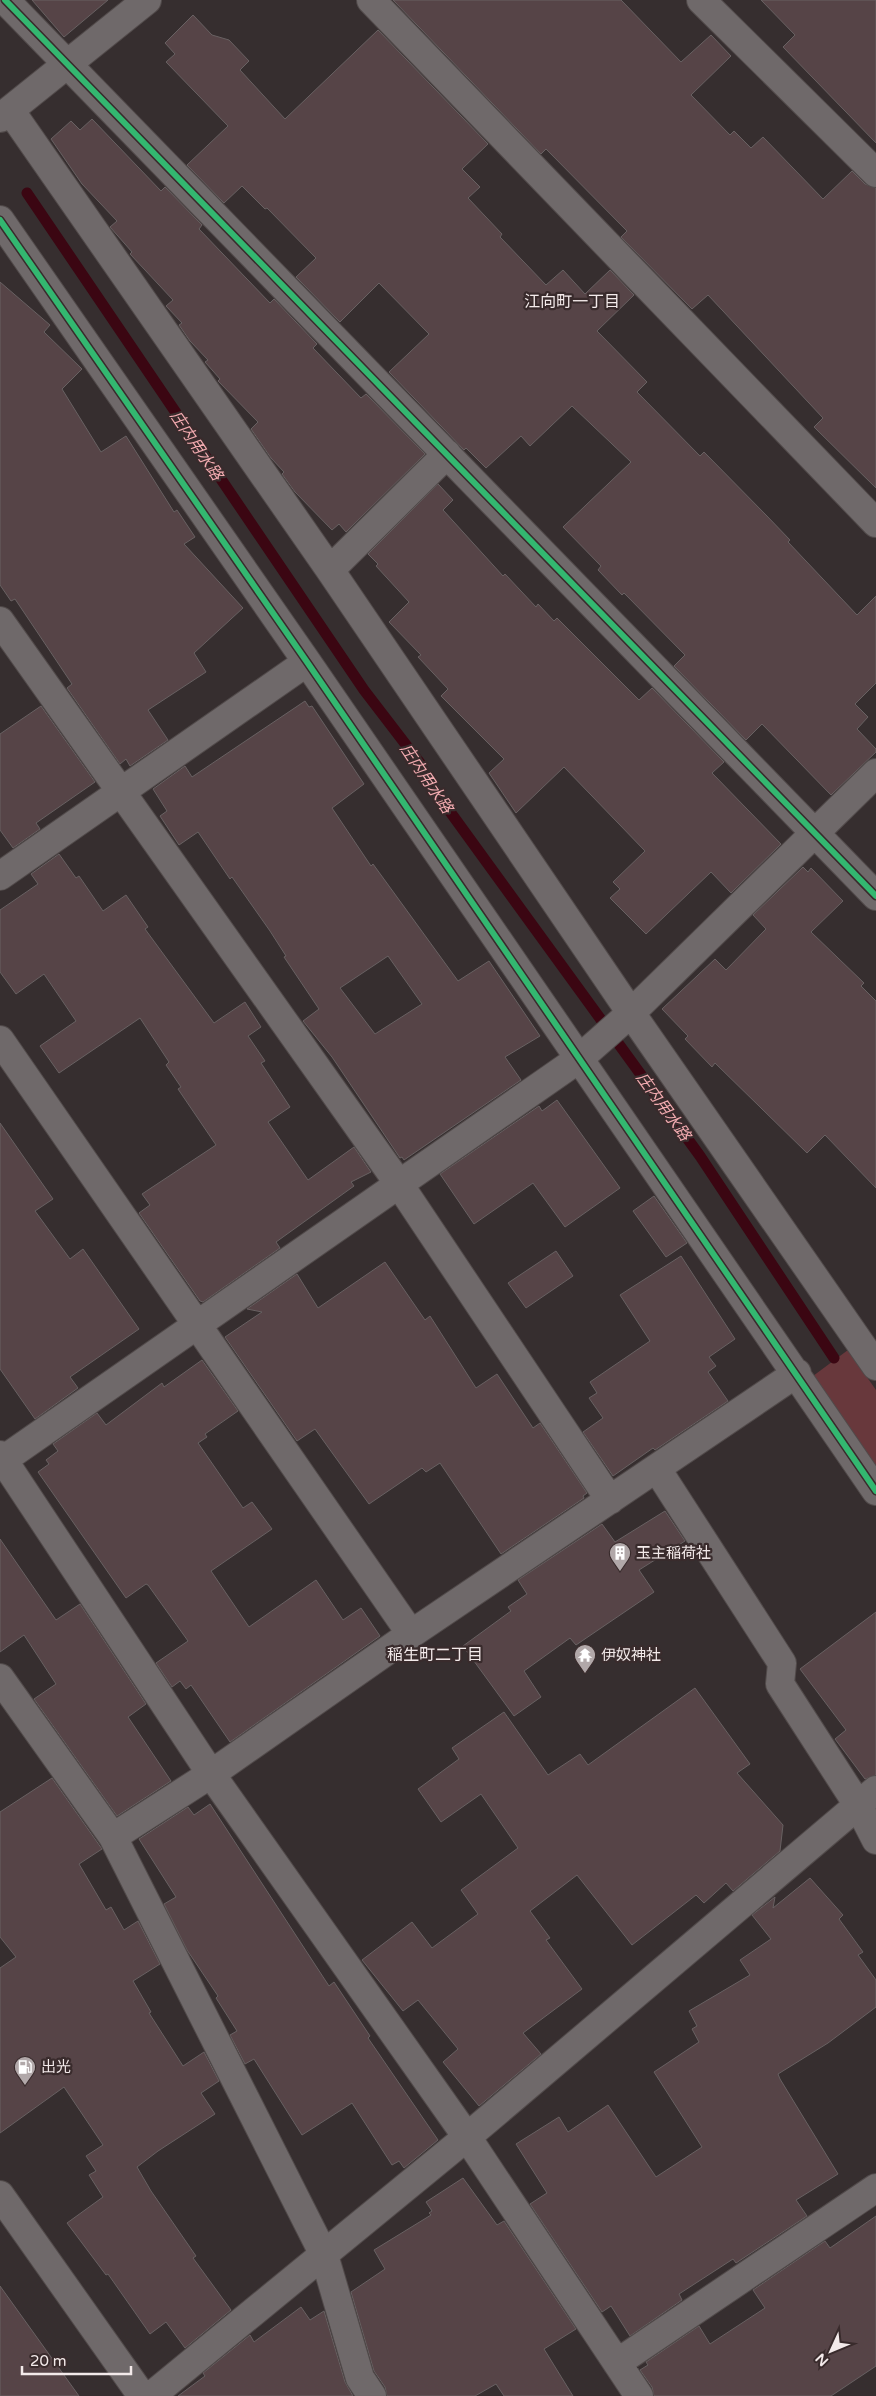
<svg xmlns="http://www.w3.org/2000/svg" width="876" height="2396" font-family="'Varela Round','Noto Sans JP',sans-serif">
	<rect width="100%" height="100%" fill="#362e2f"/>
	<path fill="#68383c" d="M 848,1350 L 876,1390 L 876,1467 L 813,1376 Z"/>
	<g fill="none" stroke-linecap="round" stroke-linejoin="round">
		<path stroke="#3b0612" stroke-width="11" d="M 27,193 L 364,690 L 420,763 L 427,780 L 700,1156 L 834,1358"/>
	</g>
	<path fill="#564447" stroke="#686162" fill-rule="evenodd" d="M 32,0 L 108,0 L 64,37 Z
		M 393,0 L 621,0 L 681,62 L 711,35 L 731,56 L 691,95 L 730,135 L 734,131 L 751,148 L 763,137 L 823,199 L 852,171 L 865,184 L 876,188 L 876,488 L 814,427 L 823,418 L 708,295 L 692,309 L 621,237 L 627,231 L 546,149 L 541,154 Z
		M 761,0 L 876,0 L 876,143 L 783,47 L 795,35 Z
		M 193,15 L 212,35 L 229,40 L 249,61 L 240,70 L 285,119 L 378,30 L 488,144 L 462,169 L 480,187 L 468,198 L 502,234 L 500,237 L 546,285 L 563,270 L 585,294 L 610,270 L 634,295 L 597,331 L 647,382 L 637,392 L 700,456 L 704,452 L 766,515 L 790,540 L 788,542 L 857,615 L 876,596 L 876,683 L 855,704 L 868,717 L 857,729 L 876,749 L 876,752 L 831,795 L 762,724 L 746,740 L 674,666 L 685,655 L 624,593 L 622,595 L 598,570 L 601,566 L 563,527 L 631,462 L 572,406 L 530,446 L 521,436 L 486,468 L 466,448 L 464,450 L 389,372 L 429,334 L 379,283 L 340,322 L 296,277 L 316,258 L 267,208 L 265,209 L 242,186 L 224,203 L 187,165 L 228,126 L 166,62 L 175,54 L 165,43 Z
		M 92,119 L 161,191 L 165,187 L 202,225 L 199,229 L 270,303 L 274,299 L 317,344 L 313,348 L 361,398 L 366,394 L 425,454 L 346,532 L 339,524 L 332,530 L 295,492 L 282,474 L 284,472 L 271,458 L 251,429 L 258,422 L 218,381 L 220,379 L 205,362 L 208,360 L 190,341 L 179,325 L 182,323 L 166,306 L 173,300 L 130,254 L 132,252 L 110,227 L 117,221 L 82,184 L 51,139 L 71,121 L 80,130 Z
		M 0,282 L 50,325 L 44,332 L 82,369 L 62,389 L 101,452 L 126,436 L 174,512 L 177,510 L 195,537 L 184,544 L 243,608 L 194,653 L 206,672 L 148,710 L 168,740 L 130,766 L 126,759 L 120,764 L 67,688 L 72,684 L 15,599 L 11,601 L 0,585 Z
		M 438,484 L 453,500 L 443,510 L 503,576 L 505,574 L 536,607 L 538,604 L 554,621 L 557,618 L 639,700 L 652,688 L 724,762 L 712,773 L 781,844 L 731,893 L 711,872 L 646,934 L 610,898 L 620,889 L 613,882 L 645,851 L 564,767 L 516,813 L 489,773 L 504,759 L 441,696 L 448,689 L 418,657 L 421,655 L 389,622 L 409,602 L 376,566 L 378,564 L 368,554 Z
		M 305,701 L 309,707 L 312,706 L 364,784 L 332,808 L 371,866 L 373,864 L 458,981 L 489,961 L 540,1036 L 505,1057 L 521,1080 L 404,1160 L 402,1157 L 400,1158 L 332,1057 L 303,1021 L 319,1009 L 284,957 L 286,956 L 270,931 L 232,877 L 230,879 L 198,832 L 179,845 L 160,816 L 167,811 L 153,789 L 185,766 L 192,777 ZM 388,956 L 422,1004 L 375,1034 L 340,988 Z
		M 41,706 L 95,782 L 36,823 L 40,829 L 13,848 L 0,830 L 0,734 Z
		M 59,854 L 76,878 L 79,876 L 103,911 L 126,895 L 148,927 L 145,929 L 214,1023 L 245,1002 L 261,1027 L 248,1036 L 265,1061 L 261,1063 L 290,1107 L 268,1122 L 308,1180 L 354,1147 L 371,1172 L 351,1182 L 354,1186 L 276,1242 L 280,1248 L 203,1302 L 200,1301 L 139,1213 L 150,1205 L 142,1194 L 216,1145 L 178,1089 L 181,1087 L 166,1065 L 169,1062 L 140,1018 L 59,1073 L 40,1046 L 76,1021 L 44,974 L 16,994 L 0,972 L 0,910 L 38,884 L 31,874 Z
		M 803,867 L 808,872 L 811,868 L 843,901 L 811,932 L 864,983 L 861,986 L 876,1001 L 876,1188 L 825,1135 L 807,1153 L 715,1063 L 712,1067 L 685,1039 L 688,1036 L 662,1009 L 715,959 L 726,970 L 766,929 L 753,915 Z
		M 557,1100 L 620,1188 L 565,1227 L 533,1183 L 474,1224 L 440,1174 L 539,1106 L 542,1111 Z
		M 0,1123 L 53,1199 L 35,1211 L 70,1259 L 83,1249 L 139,1329 L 70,1377 L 78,1388 L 35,1419 L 0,1369 Z
		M 654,1196 L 687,1243 L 666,1257 L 633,1211 Z
		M 556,1251 L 573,1276 L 526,1308 L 508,1283 Z
		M 681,1256 L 735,1339 L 709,1357 L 716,1366 L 708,1372 L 728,1401 L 655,1450 L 653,1448 L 613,1476 L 583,1432 L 603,1418 L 589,1398 L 597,1393 L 590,1382 L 650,1341 L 620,1295 Z
		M 385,1262 L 425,1320 L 430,1316 L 476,1388 L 497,1374 L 533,1428 L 540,1423 L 587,1493 L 583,1496 L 584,1498 L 501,1554 L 440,1463 L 426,1472 L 422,1468 L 369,1504 L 315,1429 L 297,1441 L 225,1337 L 262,1312 L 247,1309 L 297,1274 L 318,1308 Z
		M 202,1360 L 238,1411 L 205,1434 L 207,1437 L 198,1443 L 243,1508 L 252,1502 L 272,1529 L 211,1571 L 249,1627 L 316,1580 L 343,1620 L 361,1608 L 380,1636 L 230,1742 L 191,1685 L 186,1689 L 180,1681 L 172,1687 L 156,1663 L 188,1641 L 148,1585 L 146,1584 L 126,1598 L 38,1472 L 49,1464 L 46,1460 L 58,1451 L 53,1444 L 97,1413 L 106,1425 L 162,1383 L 164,1387 Z
		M 665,1511 L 685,1541 L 639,1570 L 654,1592 L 576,1645 L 570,1638 L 524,1671 L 541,1697 L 514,1716 L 463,1646 L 511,1611 L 508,1607 L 527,1594 L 518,1580 L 602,1524 L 615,1542 Z
		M 0,1539 L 56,1620 L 80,1604 L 146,1704 L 128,1717 L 171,1781 L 117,1816 L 34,1699 L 56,1684 L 24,1635 L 0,1652 Z
		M 876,1612 L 876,1775 L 865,1779 L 835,1739 L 846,1730 L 800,1669 Z
		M 695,1688 L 750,1764 L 737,1773 L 783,1825 L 780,1851 L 733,1891 L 726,1883 L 704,1903 L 696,1895 L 632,1945 L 577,1875 L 530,1911 L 550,1938 L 546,1940 L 582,1989 L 523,2033 L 541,2054 L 479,2106 L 443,2062 L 458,2049 L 418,2000 L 403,2011 L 362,1960 L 412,1922 L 432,1948 L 478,1914 L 461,1890 L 518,1848 L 481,1794 L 441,1822 L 418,1789 L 459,1759 L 452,1748 L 504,1712 L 548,1775 L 580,1754 L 588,1765 Z
		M 52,1778 L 102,1849 L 79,1864 L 106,1910 L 111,1907 L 124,1930 L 138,1921 L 160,1964 L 133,1981 L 151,2012 L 149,2013 L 183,2066 L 204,2052 L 219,2081 L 201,2093 L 215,2114 L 158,2151 L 137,2167 L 151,2191 L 196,2256 L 193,2258 L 231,2310 L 185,2348 L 166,2322 L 150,2334 L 108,2274 L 106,2275 L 67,2223 L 103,2197 L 89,2175 L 96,2171 L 86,2156 L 103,2145 L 64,2087 L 0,2133 L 0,1968 L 16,1957 L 0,1937 L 0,1812 Z
		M 210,1804 L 329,1986 L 334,1982 L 370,2036 L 368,2038 L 438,2140 L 404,2168 L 399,2161 L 392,2165 L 352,2103 L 302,2135 L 254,2059 L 245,2064 L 230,2035 L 237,2031 L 216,1998 L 218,1996 L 187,1950 L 164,1904 L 176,1897 L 139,1839 L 188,1807 L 194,1815 Z
		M 810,1878 L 843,1915 L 839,1919 L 863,1952 L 858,1955 L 876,1980 L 876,2007 L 828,2043 L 778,2074 L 780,2079 L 838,2174 L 796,2200 L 807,2216 L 736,2263 L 733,2259 L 679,2294 L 682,2300 L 630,2336 L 611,2306 L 602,2312 L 530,2204 L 547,2193 L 516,2144 L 559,2117 L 568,2132 L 608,2105 L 656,2177 L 702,2147 L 654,2072 L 699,2042 L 692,2029 L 697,2026 L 689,2011 L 750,1975 L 740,1960 L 771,1939 L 752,1915 L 775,1897 L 773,1908 Z
		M 463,2178 L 497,2225 L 504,2221 L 576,2329 L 544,2349 L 573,2396 L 504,2396 L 496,2384 L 475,2396 L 387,2396 L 385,2387 L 374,2371 L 351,2292 L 385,2269 L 374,2250 L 431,2215 L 429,2213 L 432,2211 L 426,2202 Z
		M 876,2216 L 876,2366 L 831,2396 L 654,2396 L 652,2387 L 640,2370 L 648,2365 L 646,2362 L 699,2326 L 710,2344 L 765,2308 L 753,2290 L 825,2241 L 830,2248 Z
		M 0,2286 L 79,2396 L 0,2396 Z
		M 301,2307 L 310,2320 L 324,2311 L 345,2382 L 353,2396 L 178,2396 L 205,2376 L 203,2373 L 250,2335 L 254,2342 Z"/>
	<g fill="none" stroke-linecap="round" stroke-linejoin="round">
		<g stroke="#514a4a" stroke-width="30">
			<path id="minor" d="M 5,0 L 876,896
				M 371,0 L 876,523
				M 701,0 L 876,173
				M 10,110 L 330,570 L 631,1013 L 876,1366
				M 0,118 L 147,0
				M 0,220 L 307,662 L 876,1491
				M 330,570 L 447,454
				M 0,621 L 399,1184 L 610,1500
				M 0,876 L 307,662
				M 0,1040 L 411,1634
				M 0,1455 L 211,1774 L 467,2137 L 639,2396
				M 3,1460 L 580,1058 L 631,1013 L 876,773
				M 657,1469 L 782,1663 L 780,1684 L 858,1805 L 876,1840
				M 0,1678 L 113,1837 L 324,2255 L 360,2378 L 372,2396
				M 113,1837 L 211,1774 L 411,1634 L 797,1373
				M 0,2195 L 142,2396
				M 617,2363 L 876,2188
				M 151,2396 L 467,2137 L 876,1790"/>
		</g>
		<use href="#minor" stroke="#6f696a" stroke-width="28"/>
		<g stroke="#392b2c" stroke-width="9">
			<path id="cycleway" d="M 5,0 L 876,896
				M 0,220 L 307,662 L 876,1491"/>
		</g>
		<use href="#cycleway" stroke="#33b770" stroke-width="6"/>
	</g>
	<defs>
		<g id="building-pin" transform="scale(1.125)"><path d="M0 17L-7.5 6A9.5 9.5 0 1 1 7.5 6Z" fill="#b1a8a9" stroke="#392b2c"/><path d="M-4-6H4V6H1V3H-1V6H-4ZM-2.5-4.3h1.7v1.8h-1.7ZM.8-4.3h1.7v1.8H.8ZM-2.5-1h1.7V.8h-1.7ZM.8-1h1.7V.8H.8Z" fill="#fff"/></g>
		<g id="temple-pin" transform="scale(1.125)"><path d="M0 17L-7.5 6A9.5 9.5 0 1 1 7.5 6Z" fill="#b1a8a9" stroke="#392b2c"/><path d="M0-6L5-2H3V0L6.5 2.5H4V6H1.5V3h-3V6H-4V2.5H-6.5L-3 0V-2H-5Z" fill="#fff"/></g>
		<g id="fuel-pin" transform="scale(1.125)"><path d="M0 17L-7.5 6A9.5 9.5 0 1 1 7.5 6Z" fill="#b1a8a9" stroke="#392b2c"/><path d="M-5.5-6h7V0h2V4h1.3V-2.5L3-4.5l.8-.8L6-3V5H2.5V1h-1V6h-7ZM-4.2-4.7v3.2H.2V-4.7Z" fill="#fff"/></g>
	</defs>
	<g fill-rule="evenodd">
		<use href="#building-pin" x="620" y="1553"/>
		<use href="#temple-pin" x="585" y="1655"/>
		<use href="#fuel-pin" x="25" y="2067"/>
	</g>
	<g text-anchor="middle" stroke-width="4.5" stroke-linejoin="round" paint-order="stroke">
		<g font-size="15" fill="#f3eaea" stroke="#392b2c" text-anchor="start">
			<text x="636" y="1558">玉主稲荷社</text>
			<text x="601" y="1660">伊奴神社</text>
			<text x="41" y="2072">出光</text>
		</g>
		<g font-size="16" fill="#f3eaea" stroke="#392b2c">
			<text x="572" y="307">江向町一丁目</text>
			<text x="435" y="1660">稲生町二丁目</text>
		</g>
		<g font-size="16" font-style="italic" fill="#f2abb0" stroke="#392b2c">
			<text transform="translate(197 445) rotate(56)" y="6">庄内用水路</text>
			<text transform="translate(427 778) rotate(56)" y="6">庄内用水路</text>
			<text transform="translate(664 1106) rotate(54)" y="6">庄内用水路</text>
		</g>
	</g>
	<g transform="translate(831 2351) rotate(226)" stroke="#392b2c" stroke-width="4" paint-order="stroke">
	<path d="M0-4L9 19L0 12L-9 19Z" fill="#f3eaea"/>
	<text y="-8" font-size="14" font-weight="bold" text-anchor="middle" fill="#f3eaea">N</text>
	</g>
	<path d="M22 2366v8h109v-8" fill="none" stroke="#f3eaea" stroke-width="2.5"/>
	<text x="30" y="2366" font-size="15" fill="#f3eaea" stroke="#392b2c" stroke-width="4" paint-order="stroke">20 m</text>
</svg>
